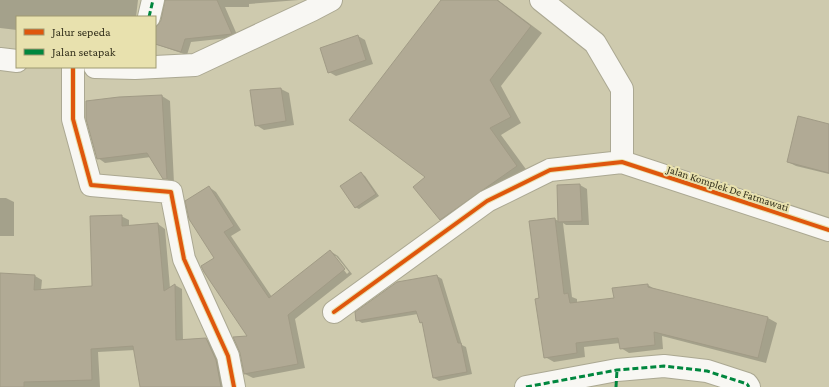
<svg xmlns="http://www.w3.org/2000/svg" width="829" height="387" font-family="'Crimson Pro',serif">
	<rect width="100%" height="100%" fill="#cecaae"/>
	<path fill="#0003" fill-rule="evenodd" d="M 0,0 L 138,0 L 136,17 L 17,17 L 17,30 L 0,28 Z
		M 166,0 L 299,0 L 249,4 L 249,7 L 225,7 L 238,37 L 191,42 L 187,55 L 155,44 L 155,32 L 162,20 Z
		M 443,0 L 498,0 L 542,33 L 501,86 L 521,123 L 501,135 L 528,172 L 452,225 L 441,219 L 426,177 Z
		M 358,36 L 365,40 L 373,64 L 336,76 L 329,72 Z
		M 281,89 L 289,93 L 294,125 L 264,130 L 256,125 Z
		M 162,96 L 170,101 L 174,183 L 164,178 L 151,157 L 105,163 L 98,158 Z
		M 829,125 L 829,174 L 796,166 L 788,162 Z
		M 361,173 L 365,176 L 379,196 L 359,209 L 355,207 Z
		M 580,185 L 587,189 L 589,225 L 566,225 L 563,223 L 572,297 L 577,299 L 577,303 L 615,299 L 648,285 L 656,290 L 768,318 L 777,323 L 766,363 L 662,336 L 663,349 L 629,353 L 621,348 L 620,343 L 584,347 L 585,357 L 554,362 L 545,357 L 540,299 L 554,219 L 559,221 Z
		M 209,187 L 216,192 L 241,230 L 231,236 L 272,297 L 330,251 L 338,256 L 352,274 L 295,319 L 305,368 L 253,378 L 245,374 L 249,337 L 215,258 ZM 333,256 L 336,256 L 349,272 L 347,274 Z
		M 0,198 L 6,198 L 14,202 L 14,236 L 0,236 Z
		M 121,216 L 129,220 L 129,227 L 158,224 L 165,229 L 170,288 L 175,285 L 182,289 L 183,340 L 206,339 L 214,344 L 227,387 L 141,387 L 135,350 L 98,352 L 100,387 L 0,387 L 0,274 L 35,276 L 42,280 L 41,290 L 93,287 Z
		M 437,276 L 442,279 L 462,345 L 466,347 L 472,374 L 439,381 L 434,378 L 423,324 L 420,322 L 418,314 L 362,323 L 357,320 Z"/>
	<path fill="#b1aa95" stroke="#a19b86" d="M 165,0 L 217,0 L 232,34 L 185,39 L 181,52 L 155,44 L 155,28 L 158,25 L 161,20 Z
		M 441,0 L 497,0 L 531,26 L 490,80 L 511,117 L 490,128 L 517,166 L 440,220 L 413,187 L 425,177 L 349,120 Z
		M 358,35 L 366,60 L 328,73 L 320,48 Z
		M 281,88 L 286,121 L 255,126 L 250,90 Z
		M 162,95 L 167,179 L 163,179 L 147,153 L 97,159 L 86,119 L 86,101 L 119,97 Z
		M 798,116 L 829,124 L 829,173 L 787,162 Z
		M 361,172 L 376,194 L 355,208 L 340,186 Z
		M 580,184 L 582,221 L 558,222 L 557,185 Z
		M 209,186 L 234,226 L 224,232 L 269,298 L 330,250 L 345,269 L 288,315 L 298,364 L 244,374 L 240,353 L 233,337 L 247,336 L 204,272 L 201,266 L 214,258 L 189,219 L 185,201 Z
		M 122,215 L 122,226 L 158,223 L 164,291 L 175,284 L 176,340 L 206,338 L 216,360 L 221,387 L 140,387 L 133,346 L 91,349 L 92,380 L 24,382 L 24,387 L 0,387 L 0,273 L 35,275 L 34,290 L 92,286 L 90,216 Z
		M 555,218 L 564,294 L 568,293 L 570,303 L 614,298 L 612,288 L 648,284 L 648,287 L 768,317 L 758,358 L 654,332 L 655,345 L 620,349 L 618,338 L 576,343 L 577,353 L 544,358 L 535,299 L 539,298 L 529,221 Z
		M 437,275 L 458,343 L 461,343 L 467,372 L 433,378 L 422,322 L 420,323 L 416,311 L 356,321 L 355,312 L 397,282 Z"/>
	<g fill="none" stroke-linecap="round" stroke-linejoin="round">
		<g stroke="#aba892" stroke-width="24">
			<path id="minor" d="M 541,0 L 595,43 L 622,89 L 622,162
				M 149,17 L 153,0
				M 0,59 L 17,61
				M 73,67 L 73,119 L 91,185 L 171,192 L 184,259 L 228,356 L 234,387
				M 95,67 L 135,68 L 195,65 L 312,10 L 331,0
				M 334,312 L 487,201 L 550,170 L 622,162 L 829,230
				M 526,387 L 617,370 L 664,366 L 707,371 L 747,384 L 749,387"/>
		</g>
		<use href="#minor" stroke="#f8f7f3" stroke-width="22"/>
		<path stroke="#00873e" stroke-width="3" stroke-dasharray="6 3" stroke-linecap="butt" d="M 149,17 L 153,0
			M 135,68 L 135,67
			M 526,387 L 617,370 L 664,366 L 707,371 L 747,384 L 749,387
			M 616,387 L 617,370"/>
		<g stroke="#e8e1ae" stroke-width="6">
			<path id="cycleway" d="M 73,67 L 73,119 L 91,185 L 171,192 L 184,259 L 228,356 L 234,387
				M 334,312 L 487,201 L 550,170 L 622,162 L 829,230"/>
		</g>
		<use href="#cycleway" stroke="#df570d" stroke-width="4"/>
	</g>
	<g text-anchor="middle" stroke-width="4" stroke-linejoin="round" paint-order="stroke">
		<g font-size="11" fill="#322f1b" stroke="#e8e1ae">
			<text transform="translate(728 188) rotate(18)" y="4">Jalan Komplek De Fatmawati</text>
		</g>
	</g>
	<rect x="16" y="16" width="140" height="52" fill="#e8e1ae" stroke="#9f9a73"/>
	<rect x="24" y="29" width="20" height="6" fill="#df570d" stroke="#9f9a73"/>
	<text x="52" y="36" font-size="12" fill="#322f1b">Jalur sepeda</text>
	<rect x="24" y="49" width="20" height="6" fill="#00873e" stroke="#9f9a73"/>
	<text x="52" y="56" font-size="12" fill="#322f1b">Jalan setapak</text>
</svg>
